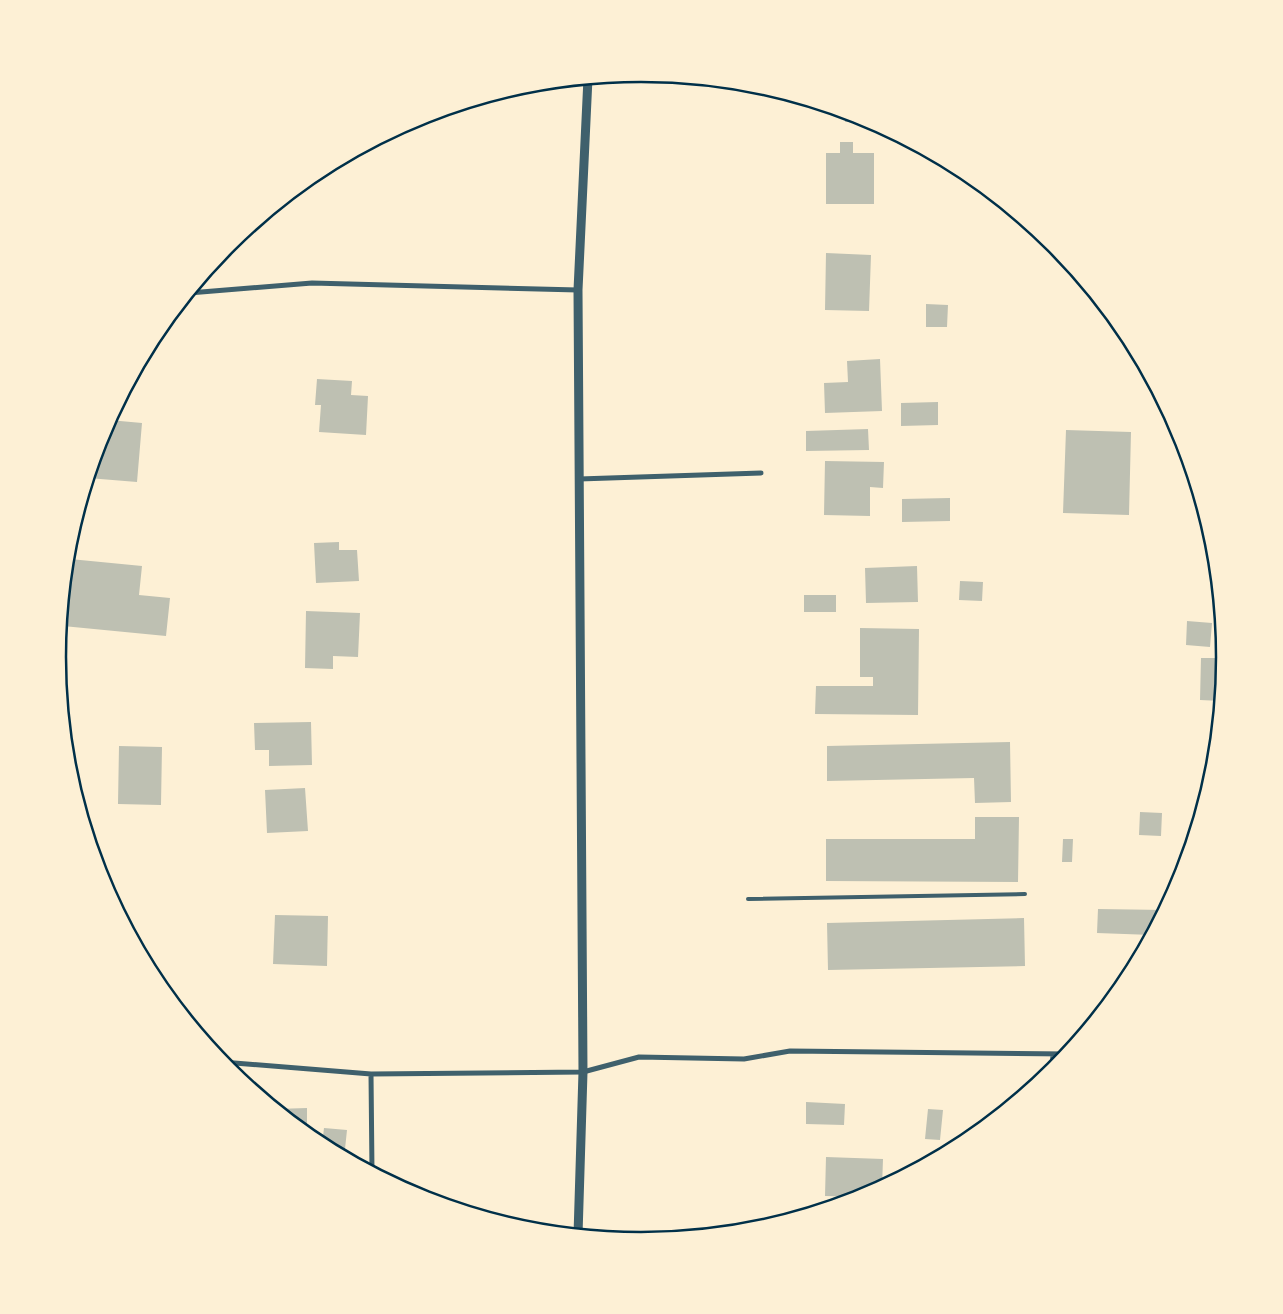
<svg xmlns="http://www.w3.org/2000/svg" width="1283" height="1314" font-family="'Fira Sans Condensed',sans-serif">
	<rect width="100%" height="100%" fill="#fdf0d5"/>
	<path fill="#bec0b2" d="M 845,112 L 865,118 L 870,120 L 870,122 L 845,122 Z
		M 840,142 L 853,142 L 853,153 L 874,153 L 874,204 L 826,204 L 826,153 L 840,153 Z
		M 826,253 L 871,255 L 869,311 L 825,310 Z
		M 926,304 L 948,305 L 947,327 L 926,327 Z
		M 880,359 L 882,411 L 825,413 L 824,383 L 848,382 L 847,361 Z
		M 317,379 L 352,381 L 351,395 L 368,396 L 366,435 L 319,432 L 321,405 L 315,405 Z
		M 938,402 L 938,425 L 901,426 L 901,403 Z
		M 109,420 L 142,423 L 137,482 L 88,478 L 102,433 Z
		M 868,429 L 869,450 L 806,451 L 806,431 Z
		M 1066,430 L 1131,432 L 1129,515 L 1063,513 Z
		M 825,461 L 884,462 L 883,488 L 870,487 L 870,516 L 824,515 Z
		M 950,498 L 950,521 L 902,522 L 902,499 Z
		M 339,542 L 339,550 L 357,550 L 359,581 L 316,583 L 314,543 Z
		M 70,559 L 142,566 L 139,595 L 170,598 L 166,636 L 63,626 Z
		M 917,566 L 918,602 L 866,603 L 865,568 Z
		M 960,581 L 983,582 L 982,601 L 959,600 Z
		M 804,595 L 836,595 L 836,612 L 804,612 Z
		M 306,611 L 360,613 L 358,657 L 333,656 L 333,669 L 305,668 Z
		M 1187,621 L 1212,623 L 1210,647 L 1186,645 Z
		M 860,628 L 919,629 L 918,715 L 815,714 L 816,686 L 873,686 L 873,677 L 860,677 Z
		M 1201,658 L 1225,658 L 1221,701 L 1200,700 Z
		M 311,722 L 312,765 L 269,766 L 269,750 L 255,750 L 254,723 Z
		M 1010,742 L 1011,802 L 975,803 L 974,778 L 827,781 L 827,746 Z
		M 119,746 L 162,747 L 161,805 L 118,804 Z
		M 305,788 L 308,831 L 267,833 L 265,790 Z
		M 1140,812 L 1162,813 L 1161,836 L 1139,835 Z
		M 975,817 L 1019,817 L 1018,882 L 826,881 L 826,839 L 975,839 Z
		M 1063,839 L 1073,839 L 1072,862 L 1062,862 Z
		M 1098,909 L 1165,910 L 1152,935 L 1097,933 Z
		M 275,915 L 328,916 L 327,966 L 273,964 Z
		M 1024,918 L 1025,966 L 828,970 L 827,923 Z
		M 806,1102 L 845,1104 L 844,1125 L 806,1124 Z
		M 307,1108 L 307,1135 L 276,1109 Z
		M 928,1109 L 943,1110 L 940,1140 L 925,1139 Z
		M 324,1128 L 347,1130 L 345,1149 L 327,1148 L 322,1145 Z
		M 826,1157 L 883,1159 L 882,1187 L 864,1197 L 825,1196 Z"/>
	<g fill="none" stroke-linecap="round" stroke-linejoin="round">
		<path stroke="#3f606c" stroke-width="4" d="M 748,899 L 1025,894"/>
		<path stroke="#3f606c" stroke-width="5" d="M 189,293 L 312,283 L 578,290
			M 579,479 L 761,473
			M 222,1062 L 371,1074 L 583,1072 L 639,1057 L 744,1059 L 790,1051 L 1068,1054
			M 1052,1072 L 1053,1054
			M 371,1074 L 372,1172"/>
		<path stroke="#3f606c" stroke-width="9" d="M 578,1235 L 583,1072 L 578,290 L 588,78"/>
	</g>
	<path d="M0 0H1283V1314H0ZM66 657a575 575 0 1 1 1150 0a575 575 0 1 1-1150 0Z" fill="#fdf0d5" fill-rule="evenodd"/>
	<path fill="none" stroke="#003049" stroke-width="2.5" d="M66 657a575 575 0 1 1 1150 0a575 575 0 1 1-1150 0Z"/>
</svg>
